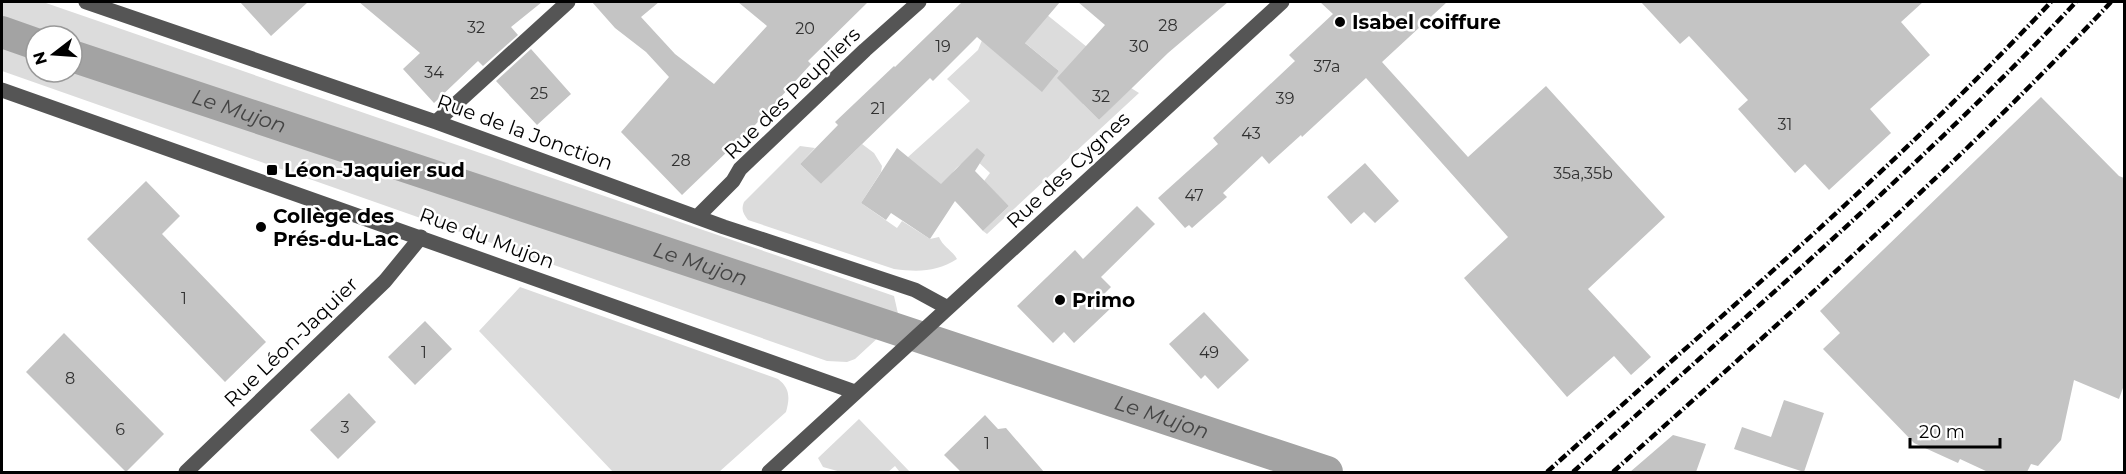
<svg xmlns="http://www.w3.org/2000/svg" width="2126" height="474" font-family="Montserrat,sans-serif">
	<rect width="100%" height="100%" fill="#fff"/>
	<path fill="#dcdcdc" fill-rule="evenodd" d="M 2,2 L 43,2 L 894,296 L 899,318 L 894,323 L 72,45 L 72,36 L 45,36 L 2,21 Z
		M 967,2 L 971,2 L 998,25 L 1018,2 L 1031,2 L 1087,47 L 1083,104 L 1099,120 L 1131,88 L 1139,93 L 987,234 L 983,231 L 1009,206 L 984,181 L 990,173 L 975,159 C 950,164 948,181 944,202 L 897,167 L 970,101 L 947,79 L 978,50 L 985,33 L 960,8 ZM 1024,42 L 1059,71 L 1042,91 Z
		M 2,41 L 36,52 L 36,72 L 72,72 L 72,64 L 881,335 L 855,359 L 847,362 L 827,361 L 2,71 Z
		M 862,144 L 874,153 L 882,166 L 881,172 L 861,203 L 897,228 L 902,221 L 930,239 L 939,237 C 943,247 952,250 957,259 C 937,272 918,272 894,269 L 748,220 C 743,213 741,210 744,202 L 800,146 L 815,148 L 800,164 L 821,184 Z
		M 520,287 L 778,379 C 790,388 790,398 786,412 L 719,472 L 613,472 L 479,331 Z
		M 859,419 L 910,472 L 898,472 L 899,471 L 895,466 L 888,472 L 841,472 L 823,467 L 818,458 Z"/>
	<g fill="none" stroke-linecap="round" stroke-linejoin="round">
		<g stroke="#a3a3a3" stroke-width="32">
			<path d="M 2,32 L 36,44"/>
			<path id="s1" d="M 72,56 L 1327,472"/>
		</g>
	</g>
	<path fill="#c4c4c4" d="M 240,2 L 308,2 L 271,36 Z
		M 359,2 L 542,2 L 511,27 L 518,35 L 483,66 L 478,61 L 434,103 L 403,69 L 420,53 Z
		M 592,2 L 659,2 L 641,17 L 675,54 L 714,84 L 767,26 L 738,2 L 868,2 L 808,61 L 811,64 L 755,125 L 682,195 L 621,132 L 669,77 L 646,52 L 615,28 Z
		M 962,2 L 1060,2 L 1025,43 L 1059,71 L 1042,92 L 977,37 L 933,81 L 930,78 L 821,184 L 800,164 L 838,125 L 835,122 L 894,66 L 895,67 Z
		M 1078,2 L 1228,2 L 1168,53 L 1099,120 L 1057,78 L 1105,25 Z
		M 1320,2 L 1447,2 L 1382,62 L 1468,157 L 1546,86 L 1665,217 L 1588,289 L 1651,357 L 1631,375 L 1614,356 L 1567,397 L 1464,278 L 1508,237 L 1366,78 L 1302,137 L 1301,135 L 1269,164 L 1262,156 L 1223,193 L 1227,197 L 1192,228 L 1189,225 L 1185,228 L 1158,198 L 1218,144 L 1213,138 L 1295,61 L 1289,55 L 1333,14 Z
		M 1641,2 L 1923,2 L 1901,22 L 1930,55 L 1870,109 L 1891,133 L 1829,190 L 1805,164 L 1795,173 L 1738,109 L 1748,100 L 1689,36 L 1680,44 Z
		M 531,49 L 571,94 L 537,125 L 496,81 Z
		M 2041,97 L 2119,176 L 2124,178 L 2124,385 L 2119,399 L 2074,380 L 2061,440 L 2038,466 L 2031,464 L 2027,472 L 1988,472 L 1960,459 L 1958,463 L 1914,443 L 1823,349 L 1840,333 L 1820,311 Z
		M 897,148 L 941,184 L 977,148 L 985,155 L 975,171 L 1009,206 L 983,231 L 955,201 L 930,239 L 891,213 L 886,220 L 861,203 Z
		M 1365,163 L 1399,201 L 1375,223 L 1364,212 L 1351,224 L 1327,197 Z
		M 146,181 L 180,216 L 162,234 L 266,342 L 225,382 L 87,239 Z
		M 1137,206 L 1155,224 L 1101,277 L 1111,287 L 1102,296 L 1112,307 L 1074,343 L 1064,332 L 1053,343 L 1017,306 L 1075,250 L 1083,259 Z
		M 1204,312 L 1249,360 L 1218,389 L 1205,375 L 1201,379 L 1169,344 Z
		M 425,321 L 452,349 L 415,385 L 388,357 Z
		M 64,333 L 164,434 L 126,472 L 26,372 Z
		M 349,393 L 376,422 L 338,459 L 310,430 Z
		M 1784,400 L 1824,413 L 1804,472 L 1734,449 L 1742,427 L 1771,437 Z
		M 985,415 L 998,429 L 1006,428 L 1044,472 L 961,472 L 944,455 Z
		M 1673,435 L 1706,444 L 1696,472 L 1630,472 Z"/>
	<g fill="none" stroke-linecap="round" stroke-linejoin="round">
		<path stroke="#555" stroke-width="15" d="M 86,2 L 436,122 L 724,227 L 888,281 L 915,290 L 948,308
			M 2,90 L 855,392
			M 436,122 L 568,2
			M 697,217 L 733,181 L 740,169 L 865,50 L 919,2
			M 186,472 L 385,281 L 421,237
			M 769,472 L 1282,2"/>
		<path stroke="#000" stroke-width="4.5" stroke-dasharray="9 3 1.5 3" stroke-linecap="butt" d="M 1547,472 C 1717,319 1894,170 2051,2
			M 1573,472 C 1743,318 1919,169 2076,2
			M 1613,472 C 1783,319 1955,169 2111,2"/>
	</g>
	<g fill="#000" stroke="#fff" stroke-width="2">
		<circle cx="1340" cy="22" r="6"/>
		<rect x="266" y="164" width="12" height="12" rx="3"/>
		<circle cx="261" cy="227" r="6"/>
		<circle cx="1060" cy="300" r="6"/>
	</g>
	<g text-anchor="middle" stroke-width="5" stroke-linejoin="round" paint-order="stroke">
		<g font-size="16" fill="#313131">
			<text x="1168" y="31">28</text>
			<text x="476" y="33">32</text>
			<text x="805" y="34">20</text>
			<text x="943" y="52">19</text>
			<text x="1139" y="52">30</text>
			<text x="1327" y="72">37a</text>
			<text x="434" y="78">34</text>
			<text x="539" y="99">25</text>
			<text x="1101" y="102">32</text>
			<text x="1285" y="104">39</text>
			<text x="878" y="114">21</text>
			<text x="1785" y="130">31</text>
			<text x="1251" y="139">43</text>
			<text x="681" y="166">28</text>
			<text x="1583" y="179">35a,35b</text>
			<text x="1194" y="201">47</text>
			<text x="184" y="304">1</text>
			<text x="424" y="358">1</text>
			<text x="1209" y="358">49</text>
			<text x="70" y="384">8</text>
			<text x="345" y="433">3</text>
			<text x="120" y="435">6</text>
			<text x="987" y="449">1</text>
		</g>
		<g font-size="20" font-weight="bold" fill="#000" stroke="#fff" text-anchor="start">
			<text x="1352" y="29">Isabel coiffure</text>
			<text x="284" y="177">Léon-Jaquier sud</text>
			<text x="273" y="223">Collège des<tspan x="273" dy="23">Prés-du-Lac</tspan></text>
			<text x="1072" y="307">Primo</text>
		</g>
		<g font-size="20" fill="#000" stroke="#fff">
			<text transform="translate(792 93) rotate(-44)" y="7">Rue des Peupliers</text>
			<text transform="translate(525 132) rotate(20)" y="7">Rue de la Jonction</text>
			<text transform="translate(1068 170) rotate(-43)" y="7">Rue des Cygnes</text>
			<text transform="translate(487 238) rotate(20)" y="7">Rue du Mujon</text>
			<text transform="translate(291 342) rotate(-44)" y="7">Rue Léon-Jaquier</text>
		</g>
		<g font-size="21" font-style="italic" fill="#444" stroke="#fff">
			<text dy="7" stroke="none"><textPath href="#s1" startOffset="176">Le Mujon</textPath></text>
			<text dy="7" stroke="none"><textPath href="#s1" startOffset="662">Le Mujon</textPath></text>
			<text dy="7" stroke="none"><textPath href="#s1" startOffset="1148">Le Mujon</textPath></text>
		</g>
	</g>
	<rect width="2126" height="474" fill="none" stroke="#000000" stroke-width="6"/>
	<g transform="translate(54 54) rotate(253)"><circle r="28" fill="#ffffff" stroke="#999999" stroke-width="1.5"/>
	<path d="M0-4.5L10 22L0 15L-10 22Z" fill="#000000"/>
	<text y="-9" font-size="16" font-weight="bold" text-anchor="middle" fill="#000000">N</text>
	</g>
	<path d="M1910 438v9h90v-9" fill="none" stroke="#000000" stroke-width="3"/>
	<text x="1919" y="438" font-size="18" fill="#000000" stroke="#ffffff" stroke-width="4.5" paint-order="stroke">20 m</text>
</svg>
